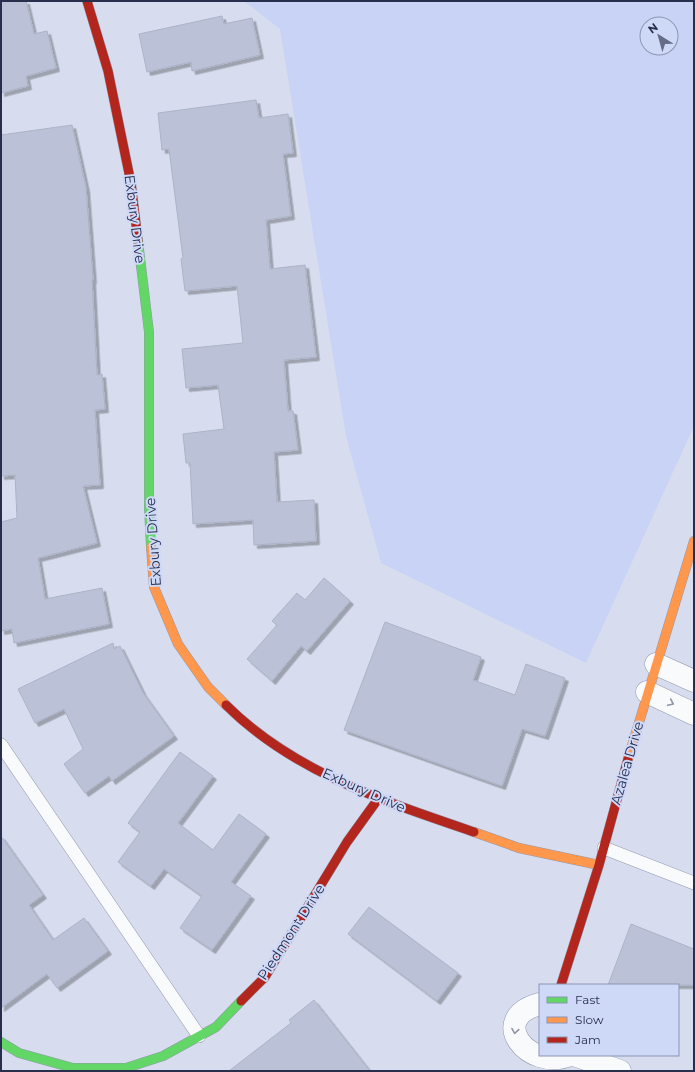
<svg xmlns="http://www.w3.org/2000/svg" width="695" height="1072" font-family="Montserrat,sans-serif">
	<defs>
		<filter id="shadow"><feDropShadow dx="3.5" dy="3.5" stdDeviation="0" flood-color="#0004"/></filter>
	</defs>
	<rect width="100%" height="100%" fill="#d7ddee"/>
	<path fill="#c8d3f6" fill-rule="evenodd" d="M 244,1 L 694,1 L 694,426 L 586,663 L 381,563 L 346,436 L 280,29 ZM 647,24 L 671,24 L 671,48 L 647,48 Z"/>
	<path fill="#bbc2d7" stroke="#acb3c8" filter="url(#shadow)" d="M 1,1 L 26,1 L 34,34 L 47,31 L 56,68 L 26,76 L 28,86 L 1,93 Z
		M 222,16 L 224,24 L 252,18 L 260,55 L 192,71 L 191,62 L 147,72 L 139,34 Z
		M 256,100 L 259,118 L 288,114 L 293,153 L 283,154 L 291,216 L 266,220 L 270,269 L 305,265 L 316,357 L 284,360 L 288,411 L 293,411 L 298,450 L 274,452 L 277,502 L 314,500 L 316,541 L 254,545 L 253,520 L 193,524 L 190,463 L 186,463 L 183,434 L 224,429 L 218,385 L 186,388 L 182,349 L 243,343 L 237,286 L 185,291 L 181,259 L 183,258 L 169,149 L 162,150 L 158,113 Z
		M 72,125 L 86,188 L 93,280 L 92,280 L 97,375 L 102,374 L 105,409 L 95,410 L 100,485 L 83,486 L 97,543 L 38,558 L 45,599 L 102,588 L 109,624 L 14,643 L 12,629 L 1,631 L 1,522 L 17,518 L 15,475 L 1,476 L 1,135 Z
		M 324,578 L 350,601 L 307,651 L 301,646 L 272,681 L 247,659 L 277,625 L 272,621 L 297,593 L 305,600 Z
		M 385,622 L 481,657 L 473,680 L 515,695 L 526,664 L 565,678 L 545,736 L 522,729 L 502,786 L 344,730 Z
		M 113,643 L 114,649 L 120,646 L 143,693 L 174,736 L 112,781 L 109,776 L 85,793 L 64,764 L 83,749 L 64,709 L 35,723 L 18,689 Z
		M 180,752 L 213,776 L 178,823 L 213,850 L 239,814 L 266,834 L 231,882 L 251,896 L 212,950 L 180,928 L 202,896 L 164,869 L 151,886 L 118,862 L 140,832 L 128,823 Z
		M 1,836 L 43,895 L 29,905 L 53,940 L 84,918 L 108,951 L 57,988 L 47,974 L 1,1008 Z
		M 369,907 L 458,973 L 437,1001 L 348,934 Z
		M 631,924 L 694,949 L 694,985 L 608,985 Z
		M 314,1000 L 370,1071 L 229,1071 L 291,1023 L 289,1020 Z"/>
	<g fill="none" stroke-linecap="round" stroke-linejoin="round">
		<g stroke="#9399ad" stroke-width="14">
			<path id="lane" d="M 1,745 L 199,1036
				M 604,848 L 694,883"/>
		</g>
		<g stroke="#9399ad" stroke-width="23">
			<path id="street" d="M 656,664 L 694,681
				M 647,692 L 694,714
				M 540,1004 C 486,1018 528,1072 570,1055
				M 574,1055 L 620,1071"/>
		</g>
		<g stroke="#9399ad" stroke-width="10">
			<path id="fast" d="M 138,241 L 149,332 L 149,508 L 151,547
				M 1,1042 L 19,1053 L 73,1068 L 126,1068 L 163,1056 L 216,1027 L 241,1001"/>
		</g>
		<g stroke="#9399ad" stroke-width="10">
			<path id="slow" d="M 151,547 L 154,587 L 178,644 L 208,687 L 226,705
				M 628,759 L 694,541
				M 474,832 L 519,848 L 599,865"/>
		</g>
		<g stroke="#9399ad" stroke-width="10">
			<path id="jam" d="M 87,1 L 108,71 L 131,183 L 138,241
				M 226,705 C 293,772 386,802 474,832
				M 561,985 L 599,865 L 628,759
				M 241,1001 L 265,977 L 347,842 L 378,799"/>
		</g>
		<use href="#lane" stroke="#f9fafc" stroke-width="13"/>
		<use href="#street" stroke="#f9fafc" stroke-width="22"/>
		<use href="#fast" stroke="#63d668" stroke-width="9"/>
		<use href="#slow" stroke="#ff974d" stroke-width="9"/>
		<use href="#jam" stroke="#b3261e" stroke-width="9"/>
	</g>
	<defs><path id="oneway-chevron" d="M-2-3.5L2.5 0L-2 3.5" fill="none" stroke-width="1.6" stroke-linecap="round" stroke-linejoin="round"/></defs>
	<g stroke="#9094a4">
		<use href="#oneway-chevron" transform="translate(671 703) rotate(25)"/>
		<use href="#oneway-chevron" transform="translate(515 1031) rotate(99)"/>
	</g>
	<g text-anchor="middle" stroke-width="4" stroke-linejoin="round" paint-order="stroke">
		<g font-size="14" fill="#272f4d" stroke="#ced8f7">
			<text transform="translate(135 219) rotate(83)" y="5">Exbury Drive</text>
			<text transform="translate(153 542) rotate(-94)" y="5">Exbury Drive</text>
			<text transform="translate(627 763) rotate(-74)" y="5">Azalea Drive</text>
			<text transform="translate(364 790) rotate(24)" y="5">Exbury Drive</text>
			<text transform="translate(291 932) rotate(-57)" y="5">Piedmont Drive</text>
		</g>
	</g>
	<rect width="695" height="1072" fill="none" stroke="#272f4d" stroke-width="4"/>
	<rect x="539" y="984" width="140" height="72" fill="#ced8f7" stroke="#8b94b3"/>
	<rect x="547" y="997" width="20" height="6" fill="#63d668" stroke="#8b94b3"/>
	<text x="575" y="1004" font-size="12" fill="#272f4d">Fast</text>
	<rect x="547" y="1017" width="20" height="6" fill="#ff974d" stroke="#8b94b3"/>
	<text x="575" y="1024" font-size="12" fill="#272f4d">Slow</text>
	<rect x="547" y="1037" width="20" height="6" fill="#b3261e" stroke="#8b94b3"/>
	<text x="575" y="1044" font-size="12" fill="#272f4d">Jam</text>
	<g transform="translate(659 36) rotate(323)"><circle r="19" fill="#ced8f7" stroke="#8b94b3"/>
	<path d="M0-3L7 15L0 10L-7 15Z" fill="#656c85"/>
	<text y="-6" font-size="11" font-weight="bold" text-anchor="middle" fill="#272f4d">N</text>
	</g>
</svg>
